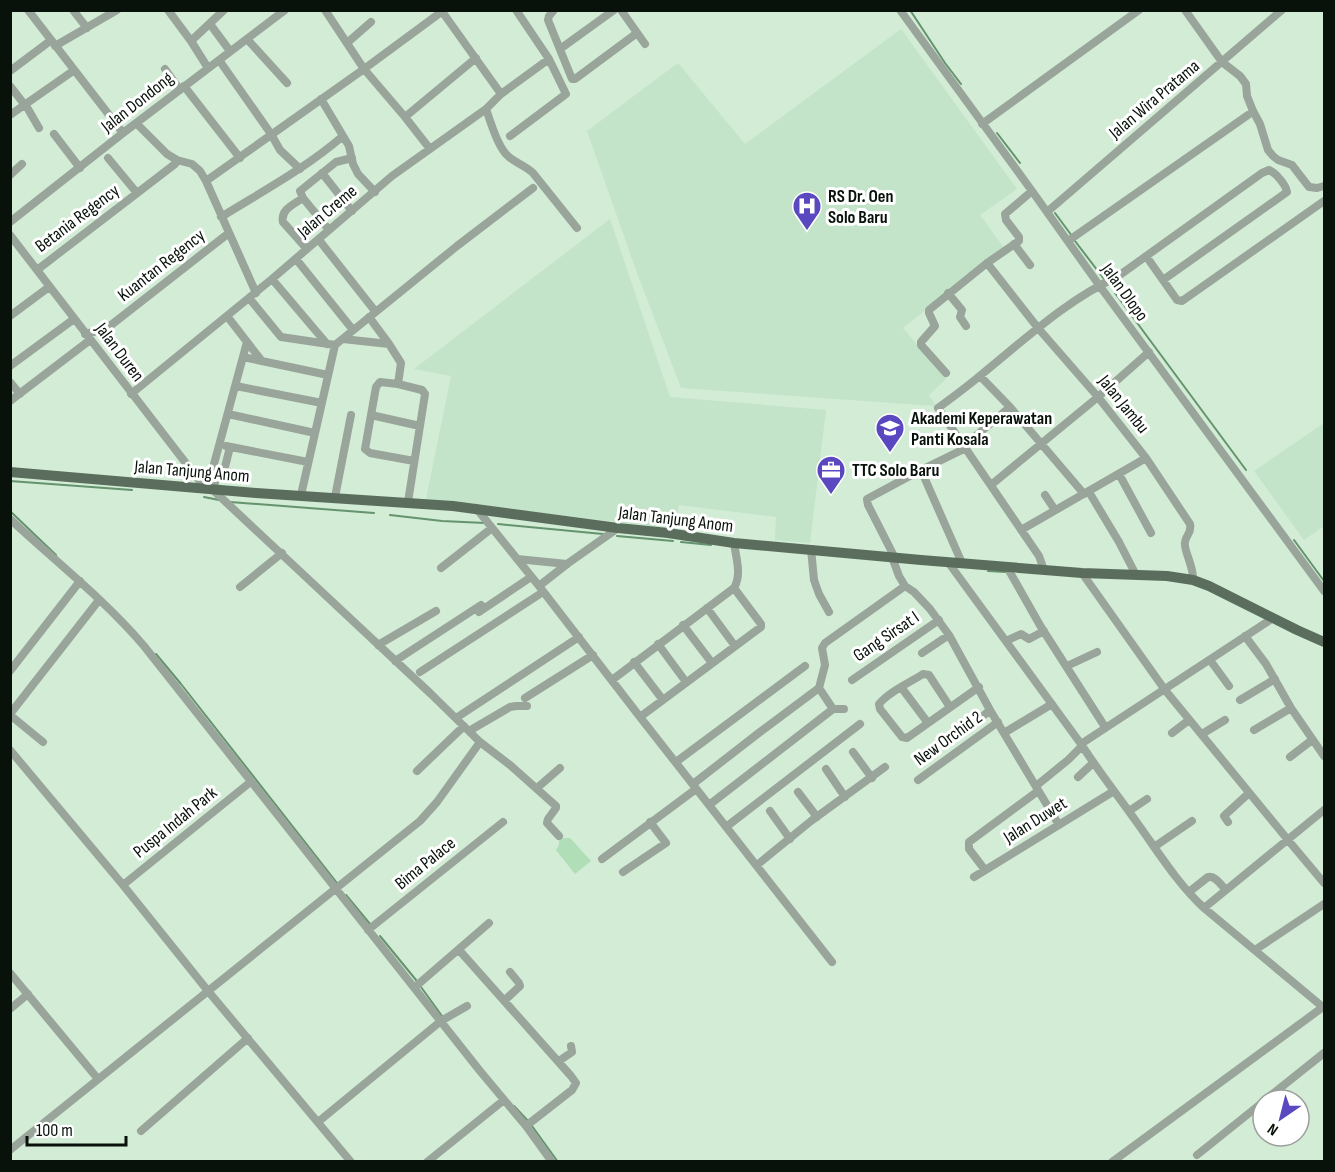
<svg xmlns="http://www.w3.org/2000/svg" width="1335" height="1172" font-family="'Sofia Sans Condensed',sans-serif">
	<rect width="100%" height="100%" fill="#d2ecd5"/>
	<path fill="#c3e4c8" d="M 901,29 L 1017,189 L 980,215 L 1004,248 L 903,328 L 946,379 L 929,395 L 936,406 L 681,388 L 636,270 L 587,131 L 678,63 L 745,144 Z
		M 610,219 L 670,397 L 826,410 L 810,543 L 775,540 L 776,517 L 679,505 L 674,529 L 426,499 L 451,376 L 414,369 Z
		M 1324,423 L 1324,526 L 1304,540 L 1254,471 Z"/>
	<path fill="#afdeb7" d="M 563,838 L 570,838 L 591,861 L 575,874 L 556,850 L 559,845 L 559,841 Z"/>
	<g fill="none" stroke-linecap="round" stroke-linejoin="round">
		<path stroke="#64936d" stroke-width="2" d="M 910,10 L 945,63 L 961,84
			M 997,133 L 1020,163
			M 1055,213 L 1072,236
			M 1075,241 L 1104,279
			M 1115,293 L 1246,470
			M 10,481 L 132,490
			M 204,497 L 219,500
			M 230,502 L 374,513
			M 10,511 L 56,555
			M 390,515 L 442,521 L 485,523
			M 498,524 L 603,534
			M 617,536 L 673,541
			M 1294,540 L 1324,581
			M 681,542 L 711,545
			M 988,571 L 1006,572
			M 156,654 L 181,684 L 337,883
			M 346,895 L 370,924
			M 380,936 L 416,980
			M 421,987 L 442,1016
			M 514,1106 L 529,1122
			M 532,1126 L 558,1162"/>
		<path stroke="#99a49a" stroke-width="8" d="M 28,10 L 123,133
			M 73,10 L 87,28
			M 168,10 L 191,41 L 208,68
			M 325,10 L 364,69 L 405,117 L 476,58
			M 441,10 L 501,94
			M 554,10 L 549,16 L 548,20 L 572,79 L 575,79 L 637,33
			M 621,10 L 645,44
			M 900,10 L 1032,191 L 1099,285 L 1324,591
			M 1185,10 L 1222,62 L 1240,76 L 1246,84 L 1247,96 L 1253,111 L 1260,124 L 1268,150 L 1273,156 L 1278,160 L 1292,165 L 1309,187 L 1317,188 L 1324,186
			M 210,24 L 230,51
			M 247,39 L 287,83
			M 191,41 L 224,10
			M 347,43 L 371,22
			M 55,46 L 117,10
			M 560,49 L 614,10
			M 219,60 L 271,134 L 280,150 L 300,169
			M 165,69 L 180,90
			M 10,71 L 50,41
			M 10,86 L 28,109 L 39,128
			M 184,86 L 240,158
			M 321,99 L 349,146 L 353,164 L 358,174 L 375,192
			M 486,109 C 491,123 498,148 509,157 C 516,163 526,166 533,173 L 577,228
			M 10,115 L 73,71
			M 405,117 L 430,149
			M 136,123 L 167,154 L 177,160 L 192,164 L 200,171 L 206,181 L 256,293
			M 982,124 L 1139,10
			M 54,134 L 80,168
			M 510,136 L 566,94 L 549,59 L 516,10
			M 108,158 L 137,193
			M 322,173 L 352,211
			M 10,175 L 22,164
			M 206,181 L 364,69 L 444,10
			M 303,198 C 294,204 280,210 283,222 L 307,249
			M 1047,212 L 1282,10
			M 221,217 C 263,191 306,168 343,136
			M 10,222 L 123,133 L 285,10
			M 329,230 L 303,198 L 300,191 L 336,162 L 352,158
			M 10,235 L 205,488
			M 319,240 L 375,311
			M 1068,241 L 1248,115
			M 1014,244 L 1030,265
			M 1146,256 L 1177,300 L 1182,301 L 1324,201
			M 296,259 L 353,330
			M 987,263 L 1038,328 L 1098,397 L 1146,458 L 1190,524 C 1192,534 1186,534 1185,542 C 1183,550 1194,566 1193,580
			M 37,270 L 175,164
			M 272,279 L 327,344
			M 948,293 L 962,310 L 960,317 L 966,326
			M 249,298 L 281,337 L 335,345
			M 10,316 L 49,287
			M 227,316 L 261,360
			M 369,317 L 389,344
			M 85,334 L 106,329 L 225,236
			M 343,339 L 389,344 L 401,363 L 398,384
			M 243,357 L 328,375
			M 10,366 L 74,319
			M 946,373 L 921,345 L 921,342 L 935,326 L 929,313 L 929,310 L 987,263 L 1019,241 L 1019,237 L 1006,220 L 1005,214 L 1032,191
			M 980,376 L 1010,407 L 1084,494
			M 10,382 L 20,394
			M 236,386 L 322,403
			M 131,394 L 272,279 L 392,176 L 486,109 L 501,94 L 549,59
			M 10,401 L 90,340
			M 228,414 L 315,433
			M 371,415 L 420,426
			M 965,445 L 1010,407
			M 226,446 L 308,462
			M 230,447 L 225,467 L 222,471 L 216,471 L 214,467 L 214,464 L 247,342
			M 921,470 L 962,563
			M 1119,474 L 1151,533
			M 991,485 L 1098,397 L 1149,352
			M 1089,492 L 1119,542 L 1136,575
			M 301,495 L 335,345 L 457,246 L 533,188
			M 1045,495 L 1055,510
			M 335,497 L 351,415
			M 408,502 L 425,394 L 422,390 L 398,384 L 380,382 L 376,387 L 365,449 L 370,453 L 414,461
			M 476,508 L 539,586 L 640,717 L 832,962
			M 10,519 C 55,561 104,599 144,646 L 480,1071 L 526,1126 L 552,1162
			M 1021,530 L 1146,458
			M 811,549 L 814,580 L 819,594 L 829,612
			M 892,557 L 899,576 L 905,586 L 914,592 L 930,609 L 949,635 L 990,710 L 1059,825
			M 895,558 L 868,505 L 867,499 L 921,470 L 966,448
			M 517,559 L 567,564
			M 948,562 L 1081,744 C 1099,772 1119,797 1138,824 C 1158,852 1178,884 1204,908 L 1324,1008
			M 1007,567 L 1041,627 L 1105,727
			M 441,568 L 492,528
			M 1044,570 L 1039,556 L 938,408 C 953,397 968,386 982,374 C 1024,340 1068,299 1117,277 L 1262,173 L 1269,170 C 1276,173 1286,185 1287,192 L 1163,280
			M 1082,573 L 1165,690 L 1288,840 L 1324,883
			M 539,586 L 567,564 L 618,528
			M 240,587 L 282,553
			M 707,608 L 735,646
			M 479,612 L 531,577
			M 683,625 L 712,663
			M 1245,636 L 1266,664 L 1291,708 L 1324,756
			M 1006,641 L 1021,634 L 1029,639 L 1044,631
			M 658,644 L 686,682
			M 378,645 L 436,611
			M 922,653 L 949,635
			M 1210,660 L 1229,686
			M 395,661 L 481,605
			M 634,662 L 663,700
			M 1067,666 L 1097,652
			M 10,671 L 80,581
			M 420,672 L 543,592
			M 612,680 L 734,588 C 742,574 736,558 734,543
			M 852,680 L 939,620
			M 901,687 L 928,723
			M 819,688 L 833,709 L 844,709
			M 525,698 L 593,655
			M 1240,700 L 1275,679
			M 950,707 L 929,675 L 923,674 C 909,683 890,691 879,704 L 880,709 L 902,737 L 907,738 L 979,687
			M 10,714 L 99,600
			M 10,715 L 43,742
			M 640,717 L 761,627 L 761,624 L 734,588
			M 456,718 L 579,637
			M 970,727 L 990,710
			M 1254,730 L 1291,708
			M 469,731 L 510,707 L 516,706 L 527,706
			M 1004,733 L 1052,704
			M 1172,733 L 1189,720
			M 1202,734 L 1225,720
			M 480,742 L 510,765 L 556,806 L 556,808 L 548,819 L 547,823 L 559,836
			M 1081,744 L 1273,618
			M 10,750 L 123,885 L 208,991 L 351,1162
			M 853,752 L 872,778
			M 1290,757 L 1312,740
			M 676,762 L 805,666
			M 826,769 L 845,797
			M 417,771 L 464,726
			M 1078,777 L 1093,763
			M 918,780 L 998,722
			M 693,784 L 760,732 L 819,688 L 825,665 L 822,648 L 825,643 L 905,586
			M 1036,786 L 1068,760 L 1082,746
			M 537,788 L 560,768
			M 798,792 L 817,817
			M 709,805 L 833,709
			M 770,811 L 790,839
			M 1129,811 L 1147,799
			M 1228,822 L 1224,816 L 1225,815 L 1249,793
			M 726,827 L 860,724
			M 1154,847 L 1192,821
			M 602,859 L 696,789
			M 757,865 L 811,821 L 885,767
			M 985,870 L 969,849 L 969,842 L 1038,791
			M 623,872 L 666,843 L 650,822
			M 974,877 L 1114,791
			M 123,885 L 248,784
			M 1189,892 L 1208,877 C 1215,875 1221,885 1226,890
			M 1204,908 L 1324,810
			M 368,930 L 503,822
			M 459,950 L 571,1076 L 576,1083 L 572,1090 L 526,1126
			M 1255,950 L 1324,904
			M 10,973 L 98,1079
			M 415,987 L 489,923
			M 505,1000 L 520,986 L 519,983 L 510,972
			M 10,1009 L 28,994
			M 559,1061 L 572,1052 L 571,1046
			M 1265,1100 L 1324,1053
			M 318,1122 L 441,1021 L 467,1006
			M 141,1131 L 248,1038
			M 10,1150 L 420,821 L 437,802 L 480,742 L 431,694 L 213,490 L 218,472
			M 1197,1155 L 1263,1102
			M 427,1162 L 504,1100
			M 1112,1162 L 1323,1007"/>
		<path stroke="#5b6e5e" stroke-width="10" d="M 10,472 L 256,493 L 453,506 L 618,528 L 668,533 L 734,543 L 921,560 L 1082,573 L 1167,576 L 1193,580 L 1209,586 L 1297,630 L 1324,642"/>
	</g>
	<defs>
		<g id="hospital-pin" transform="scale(1.5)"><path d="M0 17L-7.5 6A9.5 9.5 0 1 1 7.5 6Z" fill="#5a48c0" stroke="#fff"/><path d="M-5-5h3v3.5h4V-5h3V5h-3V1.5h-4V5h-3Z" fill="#fff"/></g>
		<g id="school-pin" transform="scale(1.5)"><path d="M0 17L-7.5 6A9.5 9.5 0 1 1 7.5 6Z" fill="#5a48c0" stroke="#fff"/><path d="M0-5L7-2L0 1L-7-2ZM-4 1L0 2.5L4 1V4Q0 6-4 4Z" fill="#fff"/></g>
		<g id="office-pin" transform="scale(1.5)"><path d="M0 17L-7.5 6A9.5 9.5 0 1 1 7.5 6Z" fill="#5a48c0" stroke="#fff"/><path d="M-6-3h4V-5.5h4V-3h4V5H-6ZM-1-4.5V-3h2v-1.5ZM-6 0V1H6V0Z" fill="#fff"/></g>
	</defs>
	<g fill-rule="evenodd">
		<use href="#hospital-pin" x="807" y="206"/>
		<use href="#school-pin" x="890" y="428"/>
		<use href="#office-pin" x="831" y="470"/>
	</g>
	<g text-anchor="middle" stroke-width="6" stroke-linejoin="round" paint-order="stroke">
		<g font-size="18" fill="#08110a" stroke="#fff">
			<text transform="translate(1154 99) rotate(-40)" y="6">Jalan Wira Pratama</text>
			<text transform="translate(137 102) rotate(-38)" y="6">Jalan Dondong</text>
			<text transform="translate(327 211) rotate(-40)" y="6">Jalan Creme</text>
			<text transform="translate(77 218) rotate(-37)" y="6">Betania Regency</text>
			<text transform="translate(161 265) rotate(-38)" y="6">Kuantan Regency</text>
			<text transform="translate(1125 292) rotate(54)" y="6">Jalan Dlopo</text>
			<text transform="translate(120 352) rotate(53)" y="6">Jalan Duren</text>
			<text transform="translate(1124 404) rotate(51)" y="6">Jalan Jambu</text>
			<text transform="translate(192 471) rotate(5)" y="6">Jalan Tanjung Anom</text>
			<text transform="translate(676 519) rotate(7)" y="6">Jalan Tanjung Anom</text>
			<text transform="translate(886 636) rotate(-34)" y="6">Gang Sirsat I</text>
			<text transform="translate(948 738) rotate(-36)" y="6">New Orchid 2</text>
			<text transform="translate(1035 820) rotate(-32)" y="6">Jalan Duwet</text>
			<text transform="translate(175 822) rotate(-39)" y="6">Puspa Indah Park</text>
			<text transform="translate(425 863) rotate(-39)" y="6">Bima Palace</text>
		</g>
		<g font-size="18" font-weight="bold" fill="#08110a" stroke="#fff" text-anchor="start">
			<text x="828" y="202">RS Dr. Oen<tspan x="828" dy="21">Solo Baru</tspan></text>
			<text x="911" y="424">Akademi Keperawatan<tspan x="911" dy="21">Panti Kosala</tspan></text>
			<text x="852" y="476">TTC Solo Baru</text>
		</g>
	</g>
	<rect width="1335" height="1172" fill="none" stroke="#08110a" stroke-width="24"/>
	<g transform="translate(1281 1118) rotate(215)"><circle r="28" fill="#ffffff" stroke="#9ca09d" stroke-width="1.5"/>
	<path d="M0-4.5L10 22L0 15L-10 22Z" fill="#5a48c0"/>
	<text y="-9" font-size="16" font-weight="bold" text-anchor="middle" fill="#08110a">N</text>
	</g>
	<path d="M27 1136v9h99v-9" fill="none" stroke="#08110a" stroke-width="3"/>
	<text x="36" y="1136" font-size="18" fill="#08110a" stroke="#ffffff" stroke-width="4.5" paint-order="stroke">100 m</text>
</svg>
